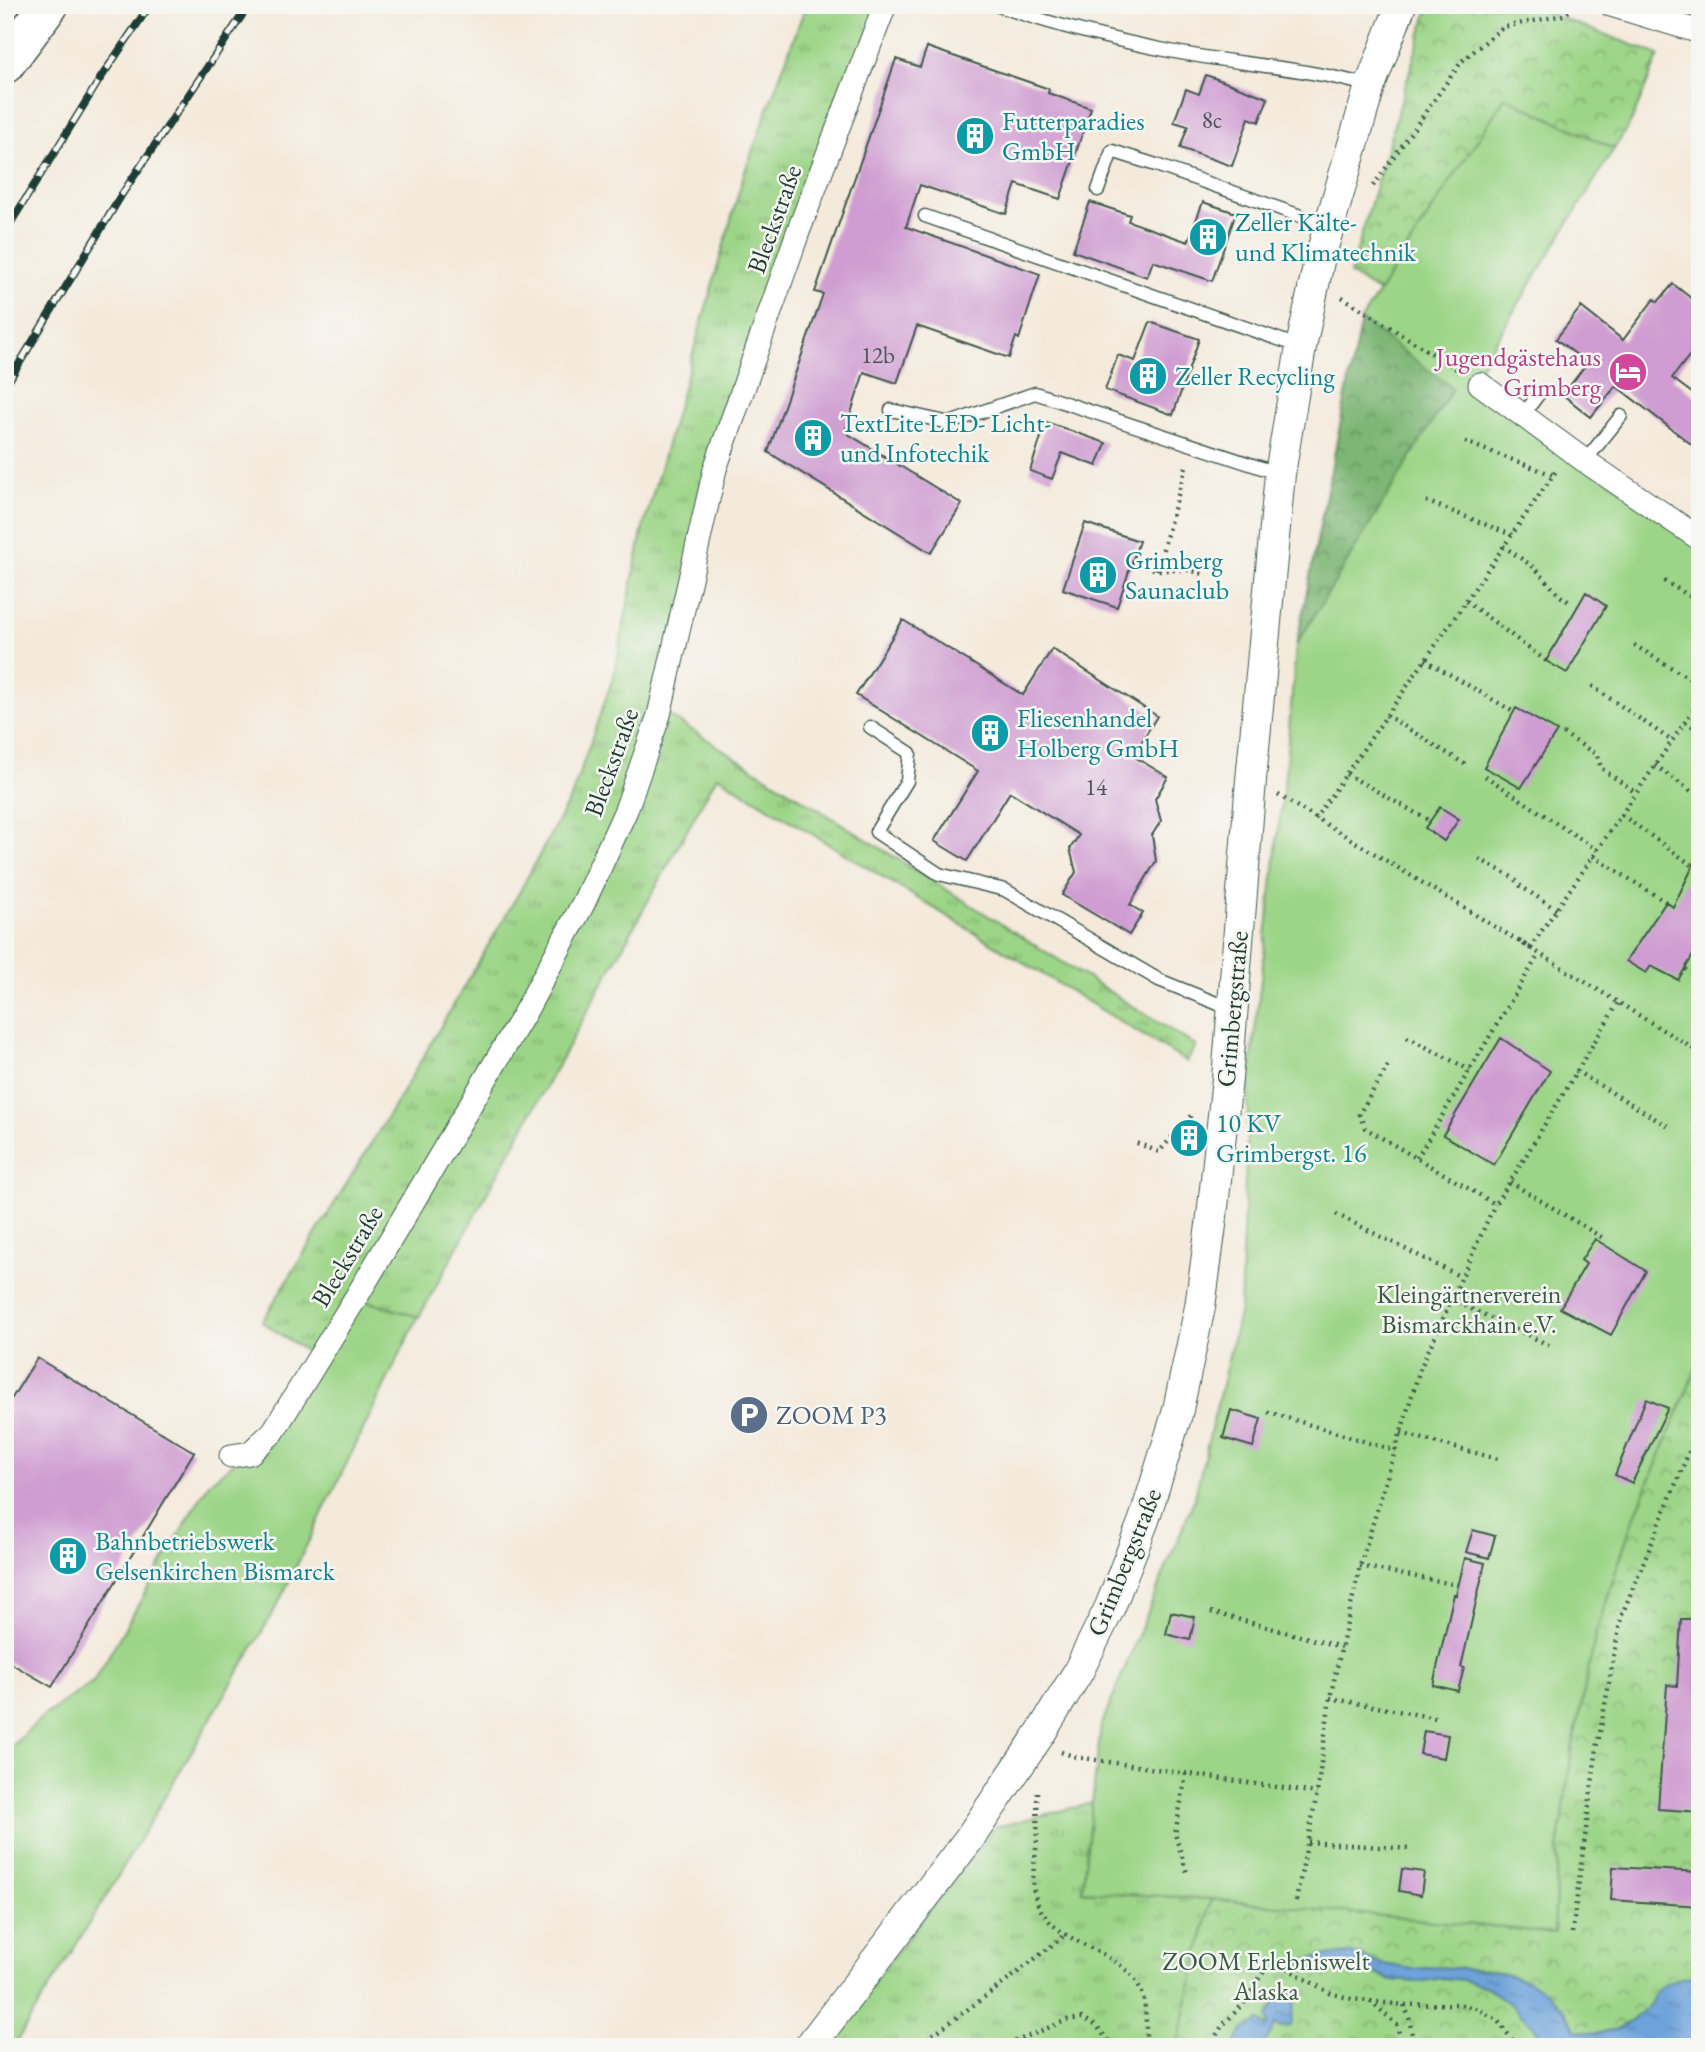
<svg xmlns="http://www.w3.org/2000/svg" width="1705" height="2052" font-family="'EB Garamond',serif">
	<defs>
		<pattern id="grass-tufts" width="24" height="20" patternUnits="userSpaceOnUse" patternTransform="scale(1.75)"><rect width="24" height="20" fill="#9cd587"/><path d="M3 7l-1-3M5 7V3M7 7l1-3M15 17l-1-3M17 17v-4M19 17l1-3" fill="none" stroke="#7fae6f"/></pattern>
		<pattern id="forest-crowns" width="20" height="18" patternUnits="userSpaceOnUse" patternTransform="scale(1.75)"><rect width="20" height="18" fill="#7db674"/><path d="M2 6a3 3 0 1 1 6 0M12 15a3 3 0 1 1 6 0" fill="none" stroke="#669560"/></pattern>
		<pattern id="park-crowns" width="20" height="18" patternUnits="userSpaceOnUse" patternTransform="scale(1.75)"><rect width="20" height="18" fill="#9cd587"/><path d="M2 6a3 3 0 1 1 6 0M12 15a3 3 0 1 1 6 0" fill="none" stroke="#7fae6f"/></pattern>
		<pattern id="water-ripples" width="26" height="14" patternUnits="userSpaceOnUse" patternTransform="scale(1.75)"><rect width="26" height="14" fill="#6da2da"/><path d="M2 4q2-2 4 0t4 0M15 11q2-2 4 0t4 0" fill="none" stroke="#5985b2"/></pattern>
	</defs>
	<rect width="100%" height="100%" fill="#f6f6f2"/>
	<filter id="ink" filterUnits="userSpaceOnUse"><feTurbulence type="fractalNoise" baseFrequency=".0143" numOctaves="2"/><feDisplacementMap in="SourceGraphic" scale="14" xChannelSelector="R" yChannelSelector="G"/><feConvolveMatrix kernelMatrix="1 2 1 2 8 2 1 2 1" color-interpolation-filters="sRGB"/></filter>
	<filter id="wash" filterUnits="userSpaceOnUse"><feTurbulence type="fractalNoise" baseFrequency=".00686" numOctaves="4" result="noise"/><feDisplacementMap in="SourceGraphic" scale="28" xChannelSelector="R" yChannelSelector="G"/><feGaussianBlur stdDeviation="1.57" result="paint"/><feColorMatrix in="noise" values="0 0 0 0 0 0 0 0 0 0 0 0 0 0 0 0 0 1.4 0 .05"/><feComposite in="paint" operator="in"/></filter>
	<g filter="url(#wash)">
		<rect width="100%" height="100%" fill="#f4eadb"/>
		<path fill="url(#grass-tufts)" stroke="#5e895e" stroke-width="2" d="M 806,5 L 880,5 L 710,463 L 668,715 L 1196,1046 L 1187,1062 L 717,776 L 419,1317 L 349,1296 L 313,1356 L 262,1322 L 396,1103 L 520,891 L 572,795 L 614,675 L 642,532 L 744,174 Z
			M 1092,1803 L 1082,1891 L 1211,1899 L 1177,2047 L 822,2047 L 995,1827 Z"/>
		<path fill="url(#forest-crowns)" stroke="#4e7a54" stroke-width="2" d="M 1361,320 L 1453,388 L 1296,646 Z"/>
		<path fill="url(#park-crowns)" stroke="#5e895e" stroke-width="2" d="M 1527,5 L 1659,55 L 1631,122 L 1614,149 L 1505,98 L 1380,293 L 1350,274 L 1429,6 Z
			M 1700,1359 L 1700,2047 L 1177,2047 L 1211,1899 L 1554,1932 L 1558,1850 L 1572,1750 L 1596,1632 L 1631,1525 Z"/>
		<path fill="#9cd587" stroke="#5e895e" stroke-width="2" d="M 1505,97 L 1614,149 L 1476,373 L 1480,388 L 1700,545 L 1700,1359 L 1631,1525 L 1596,1632 L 1572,1750 L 1558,1850 L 1554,1933 L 1211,1899 L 1082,1891 L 1101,1726 L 1194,1500 L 1240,1310 L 1249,1083 L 1286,765 L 1296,646 L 1453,388 L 1361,320 Z
			M 349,1296 L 418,1317 L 276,1608 L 111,1888 L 13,2047 L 5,2047 L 5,1753 L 42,1717 L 94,1681 L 209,1483 L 249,1450 Z"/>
		<path fill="url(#water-ripples)" stroke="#467087" stroke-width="2" d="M 1349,1953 L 1361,1955 L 1377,1963 L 1413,1969 L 1437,1967 L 1494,1971 L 1528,1981 L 1548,1993 L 1565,2011 L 1576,2030 C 1600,2037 1618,2032 1637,2015 C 1641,2012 1647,2008 1650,2004 C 1652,2001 1653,1997 1655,1994 C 1664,1981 1685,1975 1700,1976 L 1700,2047 L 1545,2047 L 1535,2028 L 1510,2004 L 1487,1987 L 1464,1980 L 1442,1978 L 1418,1982 L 1391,1980 L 1358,1966 L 1321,1974 L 1296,1960 Z
			M 1295,1990 L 1299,1994 L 1295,2005 L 1291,2026 L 1280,2027 L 1276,2024 C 1264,2051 1260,2047 1233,2047 L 1244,2029 L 1260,2021 L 1267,2026 L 1269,2023 L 1267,2016 L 1276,2002 L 1282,2000 Z"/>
		<g id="blocks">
			<path fill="#cf9dd1" d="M 927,47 L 1049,89 L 1048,93 L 1091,108 L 1060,199 L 1016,184 L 1006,214 L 920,185 L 906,227 L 1040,274 L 1019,339 L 1016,337 L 1009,358 L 917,326 L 897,383 L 864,372 L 845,432 L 962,504 L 931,553 L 768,452 L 823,294 L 815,292 L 896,59 L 920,67 Z
				M 1206,75 L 1268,98 L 1259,122 L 1249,118 L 1232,166 L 1180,148 L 1188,126 L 1174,122 L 1186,89 L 1199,94 Z
				M 1090,202 L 1130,215 L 1128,221 L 1188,242 L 1203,202 L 1236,213 L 1212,281 L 1153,261 L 1147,277 L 1073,251 Z
				M 1673,284 L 1700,305 L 1700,342 L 1672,378 L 1700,399 L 1700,451 L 1616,386 L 1591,417 L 1563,395 L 1587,363 L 1556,339 L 1581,307 L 1623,340 L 1654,299 L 1658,302 Z
				M 1150,322 L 1199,339 L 1173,415 L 1105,390 L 1118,355 L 1135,361 Z
				M 1046,422 L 1106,443 L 1097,466 L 1062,453 L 1052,479 L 1030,471 Z
				M 1085,523 L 1139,541 L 1117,607 L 1063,589 Z
				M 1586,592 L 1606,606 L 1567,673 L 1546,661 Z
				M 903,620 L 1023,695 L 1052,649 L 1157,716 L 1133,756 L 1168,777 L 1155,799 L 1161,821 L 1152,835 L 1156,861 L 1130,905 L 1143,913 L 1129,935 L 1062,895 L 1076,872 L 1070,849 L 1079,835 L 1010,792 L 967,861 L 934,841 L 978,771 L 856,695 Z
				M 1516,708 L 1557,731 L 1521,788 L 1484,767 Z
				M 1440,807 L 1459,819 L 1444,841 L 1425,828 Z
				M 1700,852 L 1700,944 L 1678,980 L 1651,966 L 1646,973 L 1626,961 L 1666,902 L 1673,907 Z
				M 1501,1038 L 1550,1071 L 1494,1165 L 1443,1135 Z
				M 1595,1239 L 1646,1271 L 1611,1335 L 1560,1308 L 1586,1264 L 1581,1260 Z
				M 37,1358 L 194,1452 L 52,1687 L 5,1660 L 5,1394 L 12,1398 Z
				M 1646,1399 L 1668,1408 L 1632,1483 L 1615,1475 Z
				M 1231,1410 L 1261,1419 L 1253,1447 L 1223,1438 Z
				M 1473,1530 L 1495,1536 L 1489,1558 L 1466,1552 Z
				M 1465,1558 L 1485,1563 L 1461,1667 L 1464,1668 L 1458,1691 L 1433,1685 L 1454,1594 L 1456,1595 Z
				M 1171,1612 L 1195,1617 L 1190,1640 L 1166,1634 Z
				M 1681,1619 L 1700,1619 L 1700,1812 L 1658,1809 L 1667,1685 L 1677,1686 Z
				M 1424,1731 L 1448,1735 L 1444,1758 L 1420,1754 Z
				M 1613,1867 L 1700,1872 L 1700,1906 L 1611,1900 Z
				M 1402,1869 L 1424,1872 L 1421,1895 L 1399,1891 Z"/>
		</g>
	</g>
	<g filter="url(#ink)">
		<use href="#blocks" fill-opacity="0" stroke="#3f574d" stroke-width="2"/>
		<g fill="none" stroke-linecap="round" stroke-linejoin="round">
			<g stroke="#3f574d" stroke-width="15">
				<path id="service" d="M 996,5 C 1050,24 1109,39 1165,50 C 1233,64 1303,67 1370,86
					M 1098,190 L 1112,151 L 1156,165 L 1329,226
					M 925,216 L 1301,347
					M 891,410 L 950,423 L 1035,393 L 1280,474
					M 1523,415 L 1541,391
					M 1585,461 L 1621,416
					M 870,727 L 910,753 L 907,781 L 876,832 L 939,874 L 1005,890 L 1159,980 L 1231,1009"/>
			</g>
			<g stroke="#3f574d" stroke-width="25">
				<path id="minor" d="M 1611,5 L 1700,32
					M 1480,384 L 1585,461 L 1700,539
					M 231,1456 L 250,1453 L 273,1432 L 360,1291 L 524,1014 L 584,902 L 626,810 L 659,715 L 715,469 L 798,232 L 885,5"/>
			</g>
			<g stroke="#3f574d" stroke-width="32">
				<path id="tertiary" d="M 809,2047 L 969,1839 L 1042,1731 L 1078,1672 L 1110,1607 L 1144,1520 L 1177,1414 L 1200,1307 L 1211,1225 L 1227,1079 L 1251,780 L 1280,474 L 1301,347 L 1319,261 L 1370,86 L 1401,5"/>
			</g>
			<g stroke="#3f574d" stroke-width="41">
				<path id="motorway" d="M 5,64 L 49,5"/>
			</g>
			<path stroke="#3f574d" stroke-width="4.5" stroke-dasharray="2 5" stroke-linecap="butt" d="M 1373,186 L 1462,61 L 1503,27 L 1564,15 L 1577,5
				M 1342,297 L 1458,370
				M 1465,442 L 1553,475
				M 1426,501 L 1512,535
				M 1503,546 L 1535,568 L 1559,595 L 1572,604
				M 1132,562 L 1157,570 L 1189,570 L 1204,574
				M 1157,570 L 1187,463
				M 1664,581 L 1700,602
				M 1466,601 L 1546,661
				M 1634,645 L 1700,685
				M 1425,660 L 1514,712
				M 1592,686 L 1672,741
				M 1386,715 L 1468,766
				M 1685,722 L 1700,731
				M 1563,733 L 1597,755 L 1601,768 L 1636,793
				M 1655,765 L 1700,798
				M 1346,774 L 1430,821
				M 1485,776 L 1597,850
				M 1278,795 L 1530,948 L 1519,941 L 1700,1053
				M 1622,815 L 1693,866
				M 1315,819 L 1556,471
				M 1593,856 L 1666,902
				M 1479,859 L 1514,878 L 1519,885 L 1557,910
				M 1530,948 L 1700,700
				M 1685,969 L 1700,979
				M 1407,1037 L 1470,1070
				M 1388,1066 L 1359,1114 L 1365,1128 L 1495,1204 L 1510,1182 L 1618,1003
				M 1576,1071 L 1671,1128
				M 1137,1143 L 1159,1152 L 1194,1112
				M 1417,1158 L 1539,954
				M 1510,1182 L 1603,1238
				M 1336,1214 L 1461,1277
				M 1452,1300 L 1549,1345
				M 1268,1412 L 1396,1451
				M 1401,1433 L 1502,1460
				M 1360,1566 L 1463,1586
				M 1211,1612 L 1341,1647
				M 1330,1698 L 1435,1718
				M 1061,1752 L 1076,1757 L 1317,1793
				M 1186,1774 L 1175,1834 L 1187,1873
				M 1037,1792 C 1037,1806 1038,1821 1037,1835 C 1037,1856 1029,1878 1036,1899 C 1052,1949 1124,1945 1142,1993 C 1147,2006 1146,2033 1146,2047
				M 1308,1842 L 1411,1849
				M 1296,1901 L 1317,1793 L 1330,1698 L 1360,1566 L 1420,1369 L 1495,1204
				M 1572,1933 L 1596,1754 L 1621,1617 L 1700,1425
				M 1370,2001 L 1397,2025 L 1399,2033
				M 1404,2005 L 1409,2017 L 1412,2035
				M 916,2047 L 1008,1980 L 1065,1935
				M 1002,2047 L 1067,2020 L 1082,2018 L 1096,2025 L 1113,2047
				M 1209,2047 L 1222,2026 L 1244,2003 L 1265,1969 L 1271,1966 L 1288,1969 L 1330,1993 L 1352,1999 L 1404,2005 L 1458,2004 L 1478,2009 L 1497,2020 L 1518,2047"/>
			<use href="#service" stroke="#fff" stroke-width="12"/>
			<use href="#minor" stroke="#fff" stroke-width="23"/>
			<use href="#tertiary" stroke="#fff" stroke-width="30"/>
			<use href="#motorway" stroke="#fff" stroke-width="38"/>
			<g stroke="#1f3d34" stroke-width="8">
				<path id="rail" d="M 5,232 L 100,79 L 150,5
					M 5,387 L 124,191 L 249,5"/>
			</g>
			<use href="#rail" stroke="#f6f6f2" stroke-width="5" stroke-dasharray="16" stroke-linecap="butt"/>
		</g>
	</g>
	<defs>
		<g id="building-disc" transform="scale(2.0125)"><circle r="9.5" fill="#0f9aa8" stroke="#f6f6f2"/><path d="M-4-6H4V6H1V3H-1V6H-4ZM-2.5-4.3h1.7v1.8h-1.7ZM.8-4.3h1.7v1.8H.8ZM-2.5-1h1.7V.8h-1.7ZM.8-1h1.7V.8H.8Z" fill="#fff"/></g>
		<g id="hotel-disc" transform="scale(2.0125)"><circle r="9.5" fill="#d1479c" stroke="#f6f6f2"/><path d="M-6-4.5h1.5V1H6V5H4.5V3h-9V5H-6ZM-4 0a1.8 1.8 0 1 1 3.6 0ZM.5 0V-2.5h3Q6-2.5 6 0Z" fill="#fff"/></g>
		<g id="parking-disc" transform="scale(2.0125)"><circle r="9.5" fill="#5c6f8a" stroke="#f6f6f2"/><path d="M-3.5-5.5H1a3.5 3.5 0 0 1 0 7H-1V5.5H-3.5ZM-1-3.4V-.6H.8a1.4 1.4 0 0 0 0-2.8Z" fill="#fff"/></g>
	</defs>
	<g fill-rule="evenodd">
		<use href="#building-disc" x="975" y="136"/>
		<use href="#building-disc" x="1208" y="237"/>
		<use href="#hotel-disc" x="1628" y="372"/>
		<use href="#building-disc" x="1148" y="376"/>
		<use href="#building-disc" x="813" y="438"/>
		<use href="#building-disc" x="1098" y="575"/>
		<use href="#building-disc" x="990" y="733"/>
		<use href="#building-disc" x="1189" y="1138"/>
		<use href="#parking-disc" x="749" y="1415"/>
		<use href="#building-disc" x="68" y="1556"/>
	</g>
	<g text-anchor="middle" stroke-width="5" stroke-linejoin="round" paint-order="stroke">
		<g font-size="23" fill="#4b555b">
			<text x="1212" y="128">8c</text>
			<text x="878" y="363">12b</text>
			<text x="1096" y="795">14</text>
		</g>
		<g font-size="26" fill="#0d838f" stroke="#f6f6f2" text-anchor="start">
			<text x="1002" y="130">Futterparadies<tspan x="1002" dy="30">GmbH</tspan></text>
			<text x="1235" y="231">Zeller Kälte-<tspan x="1235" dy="30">und Klimatechnik</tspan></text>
			<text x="1175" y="385">Zeller Recycling</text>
			<text x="840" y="432">TextLite LED- Licht-<tspan x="840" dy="30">und Infotechik</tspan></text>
			<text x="1125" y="569">Grimberg<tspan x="1125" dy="30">Saunaclub</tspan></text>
			<text x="1017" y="727">Fliesenhandel<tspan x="1017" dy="30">Holberg GmbH</tspan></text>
			<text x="1216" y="1132">10 KV<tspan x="1216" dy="30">Grimbergst. 16</tspan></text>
			<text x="95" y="1550">Bahnbetriebswerk<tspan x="95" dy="30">Gelsenkirchen Bismarck</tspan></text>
		</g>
		<g font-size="26" fill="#1f3d34" stroke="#f6f6f2">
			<text transform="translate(774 219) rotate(-70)" y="9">Bleckstraße</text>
			<text transform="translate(611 762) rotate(-70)" y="9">Bleckstraße</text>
			<text transform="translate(1232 1009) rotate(-85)" y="9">Grimbergstraße</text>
			<text transform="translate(347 1256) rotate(-59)" y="9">Bleckstraße</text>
			<text transform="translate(1124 1562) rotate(-68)" y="9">Grimbergstraße</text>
		</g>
		<g font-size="26" fill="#b23c85" stroke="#f6f6f2" text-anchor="end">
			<text x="1601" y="366">Jugendgästehaus<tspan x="1601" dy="30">Grimberg</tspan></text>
		</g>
		<g font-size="26" fill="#385b45" stroke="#f6f6f2">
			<text x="1469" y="1303">Kleingärtnerverein<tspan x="1469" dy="30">Bismarckhain e.V.</tspan></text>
			<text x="1266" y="1970">ZOOM Erlebniswelt<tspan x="1266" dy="30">Alaska</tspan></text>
		</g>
		<g font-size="26" fill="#4e5e75" stroke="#f6f6f2" text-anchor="start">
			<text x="776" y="1424">ZOOM P3</text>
		</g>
	</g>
	<rect width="1705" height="2052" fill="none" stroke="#f6f6f2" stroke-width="28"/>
</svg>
